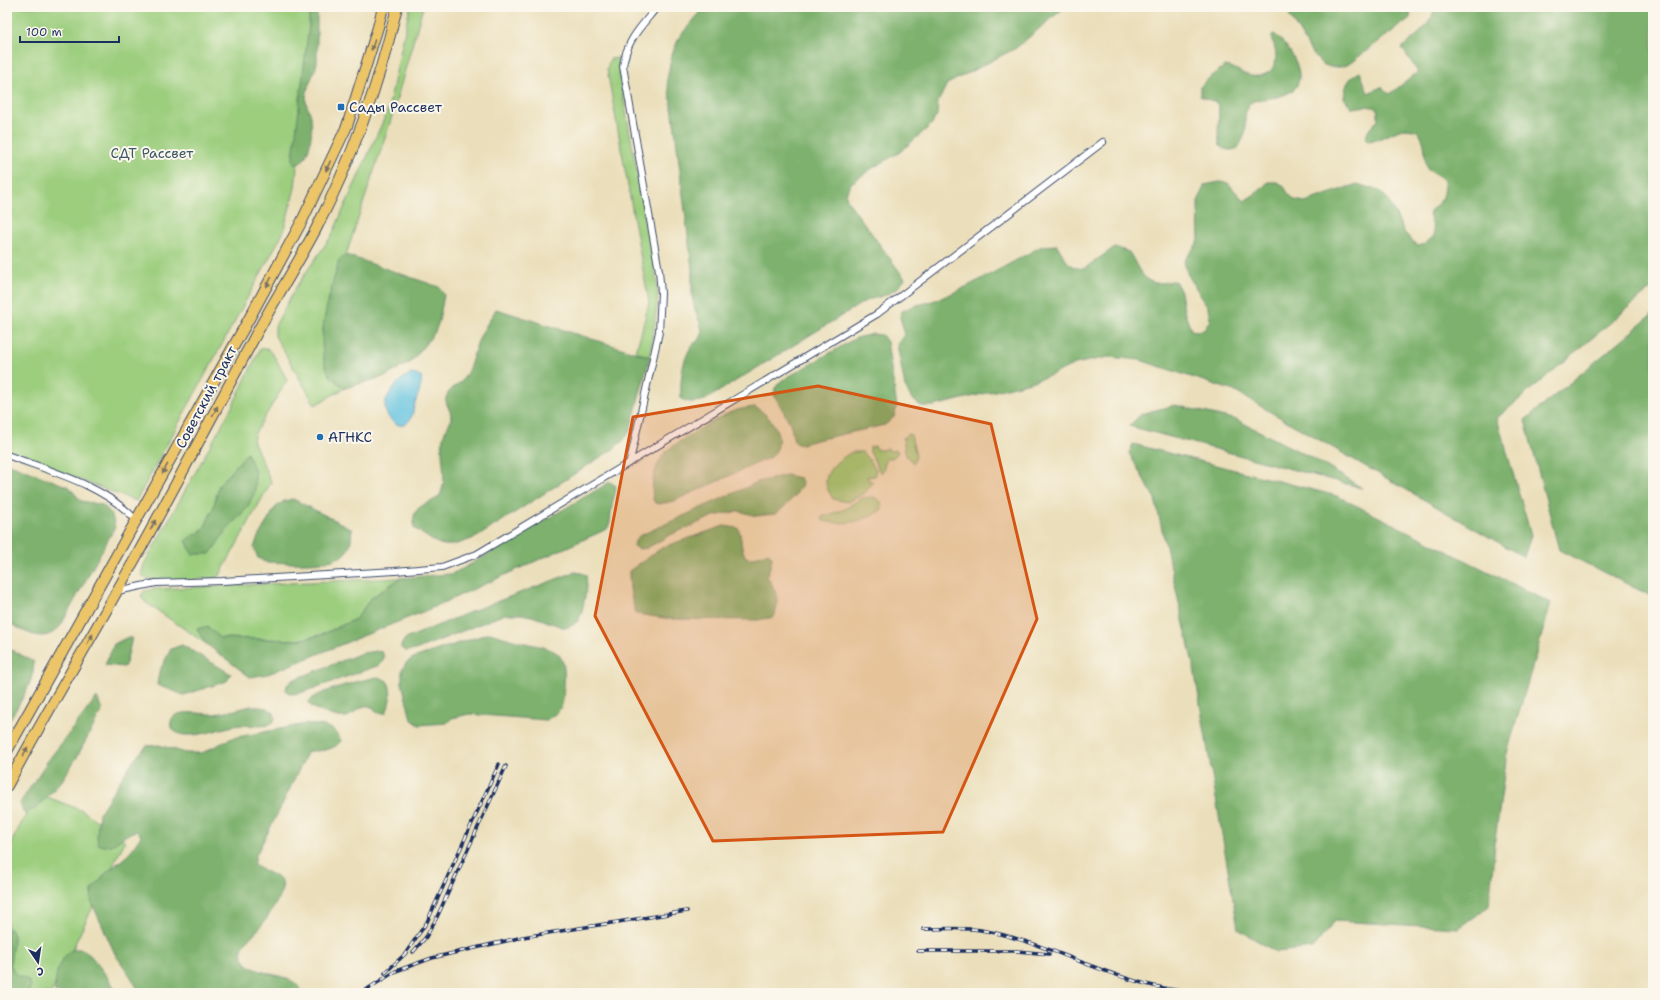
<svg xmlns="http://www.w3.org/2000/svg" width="1660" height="1000" font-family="'Shantell Sans',sans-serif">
	<rect width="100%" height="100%" fill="#fbf7ec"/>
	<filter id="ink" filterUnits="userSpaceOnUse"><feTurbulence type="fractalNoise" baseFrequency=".025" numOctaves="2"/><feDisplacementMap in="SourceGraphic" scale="8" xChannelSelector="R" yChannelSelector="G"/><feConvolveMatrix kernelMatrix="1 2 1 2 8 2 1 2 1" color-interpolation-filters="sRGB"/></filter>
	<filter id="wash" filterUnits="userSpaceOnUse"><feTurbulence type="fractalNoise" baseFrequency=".012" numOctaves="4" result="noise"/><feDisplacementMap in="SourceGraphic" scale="16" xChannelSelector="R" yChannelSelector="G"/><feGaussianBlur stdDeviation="0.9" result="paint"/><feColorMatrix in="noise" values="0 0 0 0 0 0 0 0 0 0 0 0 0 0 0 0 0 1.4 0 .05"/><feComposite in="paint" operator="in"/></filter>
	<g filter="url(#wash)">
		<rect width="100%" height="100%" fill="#ebdfbb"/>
		<path fill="#9cce7e" stroke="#5c7e6e" d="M 7,7 L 312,7 L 295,188 L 283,233 L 136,501 L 7,452 Z
			M 410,7 L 423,7 L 389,126 L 346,255 L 339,260 L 329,375 L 345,388 L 315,405 L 275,336 L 275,326 L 296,287 L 332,235 L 388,110 Z
			M 619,58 L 619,74 L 656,274 L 658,298 L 650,357 L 636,352 L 649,303 L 607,69 L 610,59 Z
			M 267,348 L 276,359 L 287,380 L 255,433 L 253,440 L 271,482 L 220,575 L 216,578 C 197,579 157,587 141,575 L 144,564 L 232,407 L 260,349 Z
			M 908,434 L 911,435 L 916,456 L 914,463 L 906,456 L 903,438 Z
			M 875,446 L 877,450 L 883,450 L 887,448 L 890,450 L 891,452 L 894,450 L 898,451 L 897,454 L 892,458 L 887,458 L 882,472 L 880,472 L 870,452 L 870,447 Z
			M 852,452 L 862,452 C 870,458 870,463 876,469 L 875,476 L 867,477 L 868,479 L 873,482 L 865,493 L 848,502 L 833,499 C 831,495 828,491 827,487 C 822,471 840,459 852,452 Z
			M 874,497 L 881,502 L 882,509 C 868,521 839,527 822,520 L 822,517 L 843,510 L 862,498 Z
			M 401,578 L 371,598 L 356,619 L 321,635 L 298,640 L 220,638 L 197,629 L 205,643 L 145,602 L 141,596 L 144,591 L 154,589 Z
			M 37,793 L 83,811 L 125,841 L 51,993 L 7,993 L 7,851 Z"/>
		<path fill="#7db16d" stroke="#4c7066" d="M 309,7 L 315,7 L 317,14 L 317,62 C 315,75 305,87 306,101 C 306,106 310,111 311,116 C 313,129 311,161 296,165 L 293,163 L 293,158 L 309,24 Z
			M 705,7 L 1065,7 L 1016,48 L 947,84 L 938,102 L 937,115 L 931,125 L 900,152 L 871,169 L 850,184 L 846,194 L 847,200 L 905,279 C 895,294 883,296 867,300 L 705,400 C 696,402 688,404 681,398 C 680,382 682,361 691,347 C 694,342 702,340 702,333 C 702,324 696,314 694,306 C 691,293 692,281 692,268 L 673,114 L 667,80 L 672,54 L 680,36 Z
			M 1287,7 L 1411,7 L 1410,18 L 1349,64 L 1341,67 L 1330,67 L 1322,64 L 1312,53 L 1289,15 Z
			M 1434,7 L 1653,7 L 1653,287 L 1497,418 L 1531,535 L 1524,557 L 1234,391 L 1140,360 L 1108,357 L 1075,364 L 1049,376 L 1023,384 L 934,406 L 921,406 L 912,399 L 905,387 L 897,344 L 905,335 L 900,317 L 901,312 C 910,305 930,303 941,298 C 975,284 1009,264 1042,246 L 1057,245 C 1064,256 1069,271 1085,268 L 1115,247 L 1129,252 C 1135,261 1141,279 1152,282 C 1159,285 1168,281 1175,281 L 1181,292 L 1184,311 L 1191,330 L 1196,331 L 1204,330 L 1210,320 L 1208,308 L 1187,273 L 1184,261 L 1199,241 L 1198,201 L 1203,191 L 1204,185 L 1220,182 L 1228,183 L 1244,201 L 1258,192 L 1268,182 L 1277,182 L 1283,185 L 1288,193 L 1295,200 L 1305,202 L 1357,184 L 1380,191 L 1388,199 L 1404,232 L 1417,246 L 1425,244 L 1434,236 L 1433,226 L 1429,215 C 1432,206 1439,205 1443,197 C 1445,193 1444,186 1444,181 L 1441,177 L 1428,170 C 1422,155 1429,143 1416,130 L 1402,129 L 1376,140 L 1367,141 C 1364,131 1373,126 1378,120 L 1378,110 C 1371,104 1361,107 1352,108 L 1344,98 C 1346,84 1347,79 1360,72 L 1368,93 L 1381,87 L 1390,94 L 1418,72 L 1402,48 C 1413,38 1434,24 1434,7 Z
			M 1274,34 C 1287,43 1308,73 1295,88 C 1286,98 1266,98 1253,101 C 1242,109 1246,121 1245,133 C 1244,138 1240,144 1238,148 C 1231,151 1226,151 1220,146 L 1218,136 L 1219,106 L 1215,102 L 1200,96 L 1200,87 L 1211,76 L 1225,66 C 1235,67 1242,74 1251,76 C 1264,78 1277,70 1276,56 C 1276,50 1273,43 1272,37 L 1272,35 Z
			M 346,255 L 439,287 L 444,295 L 439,321 L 435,332 L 411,362 L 386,376 L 345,388 C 340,384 331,379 329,374 C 312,341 331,293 339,260 Z
			M 496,309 L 650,357 L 630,431 L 624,440 L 613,449 L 477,537 C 443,550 443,548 414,528 C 414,524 413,519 414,516 C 417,502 436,504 441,493 C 448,475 439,456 443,438 C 444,430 451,425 451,416 C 451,410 445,404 446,398 C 448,389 459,385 464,378 C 471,367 473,355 477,344 C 481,332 490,320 496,309 Z
			M 1653,314 L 1653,597 L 1559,550 L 1525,420 Z
			M 873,334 L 882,335 L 887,342 L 897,407 L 894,417 L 885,425 L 816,440 L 799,445 L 794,441 L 790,423 L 774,395 L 775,388 L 781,381 L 856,338 Z
			M 1175,405 L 1237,420 L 1314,459 L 1362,488 L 1129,426 L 1141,414 Z
			M 755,407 C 772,416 789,440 771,457 L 674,501 L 659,504 L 654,502 C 649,485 655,466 665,452 C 669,447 722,415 731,412 C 739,409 746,408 755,407 Z
			M 1133,444 L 1337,496 L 1551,603 L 1507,753 L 1496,833 L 1489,906 L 1458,928 L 1335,921 L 1313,948 L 1276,952 L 1238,929 L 1194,668 L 1155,499 L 1129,453 Z
			M 247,453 L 255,471 L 255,491 L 247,508 L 228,528 L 210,554 L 192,554 L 186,540 L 203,530 L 213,509 L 219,485 Z
			M 7,463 L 69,487 L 81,501 L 103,505 L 112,515 L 115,527 L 61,625 C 45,646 26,632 7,622 Z
			M 786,475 L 800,478 L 802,482 L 801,487 L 794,497 L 783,508 L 775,514 L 756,516 L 739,511 L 714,516 L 668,536 L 647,548 L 639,549 L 634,546 L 635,541 L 639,536 L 758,482 Z
			M 610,482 L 616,486 C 616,494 613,498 612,506 C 610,515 612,521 607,529 L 425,611 L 268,674 L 250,677 L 205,643 L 197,629 L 207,626 L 220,638 L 298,640 L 321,635 L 356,619 L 371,598 L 401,578 L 451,574 L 464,568 Z
			M 293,499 L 352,529 C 351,537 352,545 346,552 C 334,568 284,562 265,562 L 258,558 L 254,548 L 257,539 L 275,508 L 284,501 Z
			M 724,526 L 738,528 C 743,538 739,549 747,558 C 754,559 760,554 768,553 L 772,556 C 772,564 769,569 767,577 C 777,590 780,602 774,617 L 758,620 L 671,619 L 636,614 C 631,599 629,586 629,571 L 663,547 Z
			M 575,572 L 581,573 L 586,575 L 587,587 L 582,611 L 578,621 L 573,625 L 565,628 L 532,616 L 521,614 L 505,614 L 415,650 L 405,651 L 401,648 L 401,645 L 405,639 L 480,608 Z
			M 490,633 C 503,637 516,641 529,644 C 561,650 566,654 564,688 C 563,706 563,710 546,720 L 469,714 L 452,718 L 447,723 L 419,725 L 411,719 L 402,683 L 402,670 L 406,663 L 413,658 Z
			M 126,638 L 132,638 L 126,663 L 124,667 L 105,665 L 114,644 Z
			M 182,645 L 231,674 L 227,681 L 184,695 L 157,685 L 159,672 L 171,649 Z
			M 7,648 L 33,661 C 37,679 16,708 7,725 Z
			M 377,651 L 382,652 L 384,657 L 382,663 L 377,666 L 300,693 L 291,694 L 286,691 L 287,685 L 293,680 L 362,653 Z
			M 378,677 C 381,678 384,679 387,681 C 393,688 390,705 386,713 L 378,713 C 364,696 358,714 346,717 C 337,719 313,710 308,703 C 312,692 366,679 378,677 Z
			M 97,697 L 102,710 L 77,757 L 61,782 L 35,809 L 24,813 L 20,803 L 47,762 Z
			M 251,706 L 267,708 L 274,713 L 275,718 L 273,723 C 265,728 251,725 242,725 C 224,726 206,736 187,735 C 180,735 176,733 171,728 C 167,705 201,715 214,714 C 226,713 239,709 251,706 Z
			M 306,724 C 321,726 335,724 341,741 C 333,751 320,751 308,751 L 279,811 L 256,855 L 254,865 C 261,870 280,877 282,882 C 286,890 266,921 260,927 C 254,935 240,944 242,954 C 247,980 294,968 302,993 L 140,993 L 131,977 L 115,954 L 91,901 L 92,890 L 106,873 L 129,854 L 141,836 L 137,831 C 122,833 114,852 98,844 L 97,836 L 99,814 L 130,765 L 146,746 L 159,745 L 186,753 L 202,753 L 232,738 Z
			M 7,928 L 12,931 L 14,935 L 10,964 L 15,974 L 28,980 L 31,986 L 28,993 L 7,993 Z
			M 74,949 C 77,949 81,949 84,950 C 92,954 112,984 118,993 L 55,993 C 55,977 58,957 74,949 Z"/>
		<path fill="#62c2e0" stroke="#3e789f" d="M 411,374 L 421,376 C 423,385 417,397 414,406 C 413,411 412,419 407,423 C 398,431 384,416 385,406 C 385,395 401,377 411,374 Z"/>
	</g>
	<g filter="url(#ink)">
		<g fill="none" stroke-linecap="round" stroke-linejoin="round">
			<g stroke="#3a496c" stroke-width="8">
				<path id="minor" d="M 7,455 C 50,471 104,485 136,520
					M 630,461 L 659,332 L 661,293 L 659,271 L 623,66 C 627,39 641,27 657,7
					M 117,591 L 156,583 L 222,581 L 395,571 L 442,567 L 477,554 L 877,314 L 1103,142"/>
			</g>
			<g stroke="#3a496c" stroke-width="12">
				<path id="trunk" d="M 7,751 L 250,317 L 302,221 L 347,126 L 378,27 L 383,7
					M 7,786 C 42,720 81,656 117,591 C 164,508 208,424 253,340 C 273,302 296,267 316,229 C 352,159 379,84 397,7"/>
			</g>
			<use href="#minor" stroke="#fff" stroke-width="6"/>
			<use href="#trunk" stroke="#edc569" stroke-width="10"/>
			<g stroke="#1b2f5e" stroke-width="3.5">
				<path id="rail" d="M 923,929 C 944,929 966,927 986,931 C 1044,942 1097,973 1154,986 C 1171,990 1188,992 1205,993
					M 918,951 L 1017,951 L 1049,954
					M 413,952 L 426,937 L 437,917 L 506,766
					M 385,973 L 405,954 L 427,922 L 499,764
					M 361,993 L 396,971 L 432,958 L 523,937 L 687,911"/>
			</g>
			<use href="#rail" stroke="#fbf7ec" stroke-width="2" stroke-dasharray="6" stroke-linecap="butt"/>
		</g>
		<defs><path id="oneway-solid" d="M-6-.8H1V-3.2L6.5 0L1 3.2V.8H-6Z"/></defs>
		<g fill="#797263">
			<use href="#oneway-solid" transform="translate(373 45) rotate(108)"/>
			<use href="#oneway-solid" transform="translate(328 166) rotate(115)"/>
			<use href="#oneway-solid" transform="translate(269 282) rotate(118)"/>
			<use href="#oneway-solid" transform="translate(215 411) rotate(-62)"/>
			<use href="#oneway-solid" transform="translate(165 469) rotate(119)"/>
			<use href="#oneway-solid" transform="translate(153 525) rotate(-62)"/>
			<use href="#oneway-solid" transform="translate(90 639) rotate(-60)"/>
			<use href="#oneway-solid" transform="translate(25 752) rotate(-61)"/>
		</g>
	</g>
	<path fill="#d45514" fill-opacity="0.2" stroke="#d45514" stroke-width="3" stroke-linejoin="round" d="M 818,386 L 991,424 L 1037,619 L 943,832 L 713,841 L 595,616 L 633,417 Z"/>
	<g fill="#1f6fb2" stroke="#fbf7ec" stroke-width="1.5">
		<rect x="337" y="103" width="8" height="8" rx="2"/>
		<circle cx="320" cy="437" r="4"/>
	</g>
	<g text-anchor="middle" stroke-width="4" stroke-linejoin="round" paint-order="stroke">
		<g font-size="14" fill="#1b2f5e" stroke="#fbf7ec" text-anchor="start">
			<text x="349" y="112">Сады Рассвет</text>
			<text x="328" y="442">АГНКС</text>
		</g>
		<g font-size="14" fill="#3b5766" stroke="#fbf7ec">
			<text x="152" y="158">СДТ Рассвет</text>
		</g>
		<g font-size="14" fill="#1b2f5e" stroke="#fbf7ec">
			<text transform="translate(206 397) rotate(-62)" y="5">Советский тракт</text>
		</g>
	</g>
	<rect width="1660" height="1000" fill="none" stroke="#fbf7ec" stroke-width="24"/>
	<g transform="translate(38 962) rotate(167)" stroke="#fbf7ec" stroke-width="3" paint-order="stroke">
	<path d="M0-3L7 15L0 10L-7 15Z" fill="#1b2f5e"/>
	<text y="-6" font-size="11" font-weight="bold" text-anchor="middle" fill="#1b2f5e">С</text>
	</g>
	<path d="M20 36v6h99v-6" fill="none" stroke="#1b2f5e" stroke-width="2"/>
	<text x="26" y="36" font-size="12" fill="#1b2f5e" stroke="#fbf7ec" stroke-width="3" paint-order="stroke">100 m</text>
</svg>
